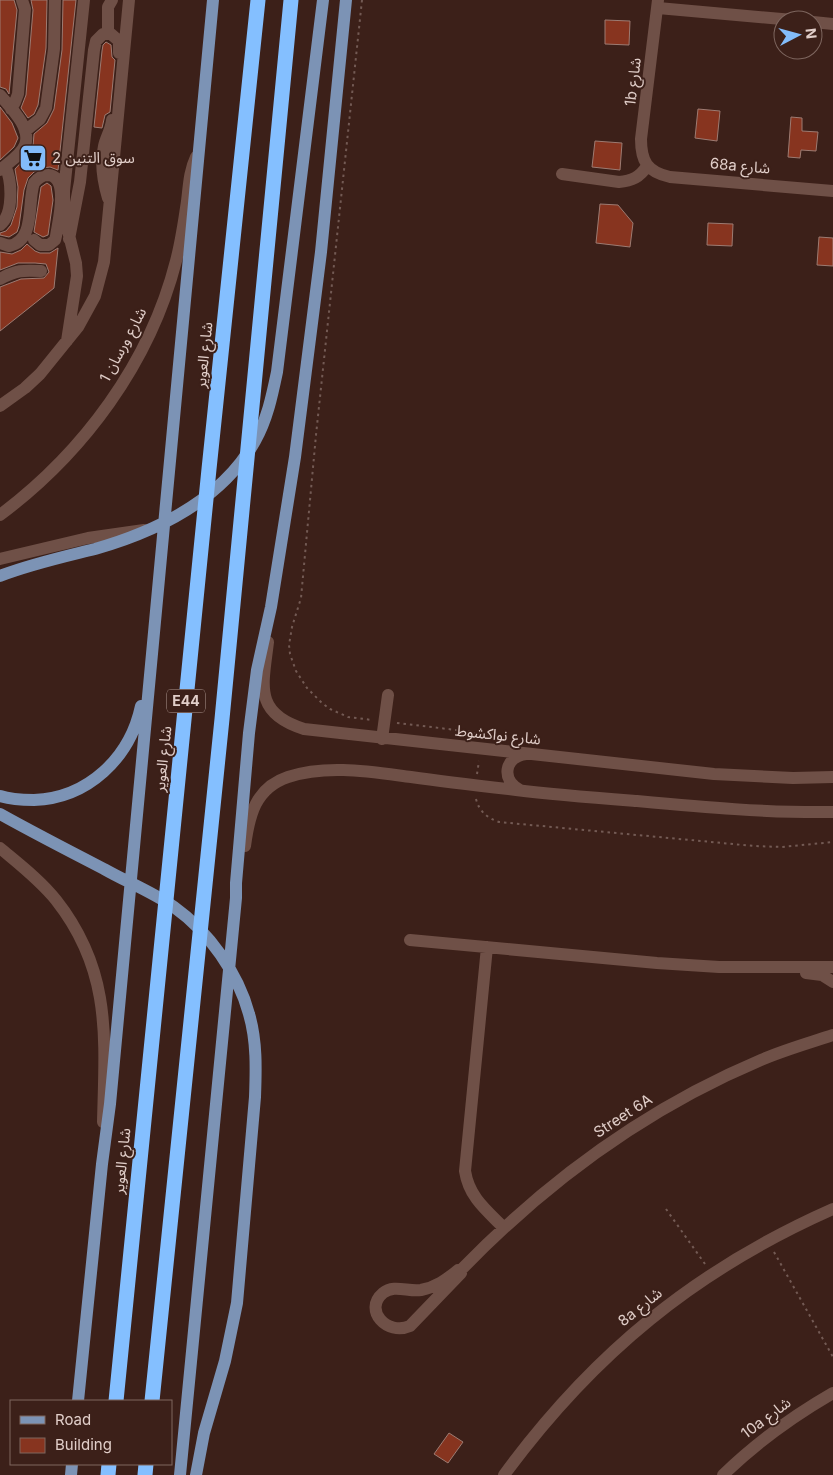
<svg xmlns="http://www.w3.org/2000/svg" width="833" height="1475" font-family="Inter,'Noto Sans Arabic',sans-serif">
	<rect width="100%" height="100%" fill="#3c2019"/>
	<path fill="#87341f" stroke="#9d7b72" d="M 0,0 L 14,0 L 17,10 L 9,94 L 6,89 L 0,87 Z
		M 31,0 L 47,0 L 46,48 L 38,105 L 34,114 L 28,118 L 21,108 L 26,95 L 33,10 Z
		M 63,0 L 76,0 L 58,170 L 50,167 L 42,168 L 34,172 L 28,178 L 24,190 L 19,226 L 17,232 L 9,237 L 0,235 L 0,233 L 6,231 L 11,225 L 17,207 L 18,187 L 15,169 L 30,153 L 33,147 L 34,134 L 47,123 L 54,109 L 62,50 Z
		M 605,20 L 630,21 L 629,45 L 605,44 Z
		M 106,42 L 111,45 L 112,57 L 115,60 L 110,112 L 105,115 L 102,128 L 94,127 L 102,51 L 103,45 Z
		M 0,107 L 12,123 L 18,138 L 14,147 L 0,160 Z
		M 698,109 L 720,111 L 717,141 L 695,138 Z
		M 791,117 L 802,118 L 802,131 L 818,132 L 816,151 L 801,150 L 800,158 L 788,157 Z
		M 595,141 L 622,143 L 620,170 L 592,167 Z
		M 47,183 L 51,186 L 53,200 L 48,235 L 43,237 L 34,232 L 41,187 Z
		M 600,204 L 618,205 L 633,223 L 630,247 L 596,243 Z
		M 708,223 L 733,224 L 732,246 L 707,245 Z
		M 819,237 L 833,238 L 833,266 L 817,265 Z
		M 27,244 L 35,251 L 40,253 L 50,253 L 58,248 L 54,288 L 0,331 L 0,287 L 21,279 L 44,278 L 49,272 L 46,264 L 35,263 L 18,263 L 0,270 L 0,252 L 12,254 L 21,250 Z
		M 449,1433 L 463,1442 L 448,1463 L 434,1454 Z"/>
	<g fill="none" stroke-linecap="round" stroke-linejoin="round">
		<path stroke="#735a54" stroke-width="2" stroke-dasharray="2.5 4" stroke-linecap="butt" d="M 362,0 L 316,435 L 301,598 L 292,627 L 289,645 L 290,654 L 296,671 L 307,688 L 322,703 L 330,709 L 348,717 L 372,720
			M 397,723 L 473,732 L 478,735
			M 477,774 L 479,761
			M 476,799 C 479,811 487,818 499,822 L 754,846 L 782,847 L 833,842
			M 666,1209 L 705,1264
			M 774,1252 L 833,1357"/>
		<path stroke="#6f5047" stroke-width="12" d="M 658,0 L 641,139 C 641,161 647,172 670,177 L 833,191
			M 658,8 L 793,20
			M 813,22 L 833,24
			M 108,33 L 108,7 L 112,0
			M 0,95 C 10,107 32,128 25,145 C 21,155 8,163 0,170
			M 11,109 L 15,102 L 18,94 L 25,9 L 22,0
			M 25,131 L 40,119 L 46,108 L 54,49 L 55,0
			M 562,174 L 619,182 C 632,181 640,177 647,166
			M 108,198 C 103,181 100,163 104,146 C 106,137 111,130 112,120
			M 0,225 C 14,214 12,180 5,166
			M 69,239 L 80,182 L 94,50 L 96,41 L 103,34 L 111,34 L 119,41 L 119,53
			M 0,243 L 9,246 C 36,241 27,202 34,183 C 38,178 42,175 48,175 C 70,176 58,222 56,236 L 55,240 L 49,245 L 40,245 L 34,240
			M 0,279 C 16,270 23,270 41,271
			M 67,341 L 77,276 L 76,263 L 64,215 L 64,191 L 84,0
			M 0,406 L 25,388 L 40,374 L 78,327 L 95,296 L 104,262 L 129,0
			M 0,515 C 83,453 150,363 176,261 C 181,242 184,222 187,201 C 189,186 189,172 196,157
			M 0,559 L 88,538 L 144,530
			M 268,642 C 263,685 253,713 304,729 L 714,774 L 793,778 L 833,777
			M 382,739 L 388,695
			M 520,790 C 501,780 504,757 526,754
			M 245,846 C 249,816 255,788 288,777 C 327,764 372,772 411,777 C 446,782 481,786 516,790 C 556,795 597,798 637,801 C 702,807 767,813 833,812
			M 0,848 C 19,864 40,880 56,900 C 112,971 105,1038 103,1122
			M 410,940 L 657,963 L 719,967 L 833,967
			M 487,947 L 465,1171 C 469,1197 486,1210 504,1228
			M 806,973 L 822,975 L 833,982
			M 458,1270 L 460,1271 L 461,1273 L 410,1326 C 387,1336 363,1310 383,1293 C 394,1284 408,1292 421,1290 C 436,1287 446,1280 458,1270 Z
			M 460,1271 C 546,1182 647,1108 761,1060 C 784,1050 809,1043 833,1035
			M 504,1475 C 593,1354 695,1270 833,1209
			M 723,1475 C 756,1443 793,1416 833,1393"/>
		<path stroke="#7c93b5" stroke-width="12" d="M 0,576 C 31,564 63,557 95,549 C 158,531 222,500 255,441 C 267,420 272,396 277,372 L 323,0
			M 0,796 C 11,800 23,800 34,800 C 88,798 130,758 141,706
			M 0,814 C 34,833 69,851 104,869 C 127,882 152,892 174,907 C 209,932 238,973 249,1014 C 257,1041 256,1070 255,1097 L 237,1303 L 225,1361 L 204,1433 L 196,1475
			M 78,1401 L 102,1164 L 110,1104 L 213,0
			M 71,1475 L 72,1464
			M 180,1475 L 236,898 L 236,883 L 249,733 L 257,670 L 271,607 L 295,457 L 321,252 L 346,0"/>
		<path stroke="#84bfff" stroke-width="15" d="M 116,1401 L 209,469 L 258,0
			M 152,1401 L 222,719 L 291,0
			M 108,1475 L 109,1464
			M 145,1475 L 146,1464"/>
	</g>
	<defs>
		<g id="supermarket-square" transform="scale(1.4375)"><rect x="-9" y="-9" width="18" height="18" rx="4" fill="#83bcfa" stroke="#3c2019"/><path d="M-6-5.5h2.5l.6 2H6L4.5 2H-2.5L-4.4-4H-6ZM-1.5 3.2a1.3 1.3 0 1 0 .1 0ZM3 3.2a1.3 1.3 0 1 0 .1 0Z" fill="#111"/></g>
	</defs>
	<g fill-rule="evenodd">
		<use href="#supermarket-square" x="33" y="158"/>
	</g>
	<g text-anchor="middle" stroke-width="4" stroke-linejoin="round" paint-order="stroke">
		<rect fill="#3c2019" stroke="#b09a94" stroke-width="1" x="167" y="689.5" width="38" height="23" rx="4"/>
		<g font-size="14" font-weight="bold" fill="#e1cec9">
			<text x="186" y="706">E44</text>
		</g>
		<g font-size="15" fill="#e1cec9" stroke="#3c2019">
			<text transform="translate(633 82) rotate(-83)" y="5">1b شارع</text>
			<text transform="translate(740 166) rotate(5)" y="5">68a شارع</text>
			<text transform="translate(123 345) rotate(-62)" y="5">شارع ورسان 1</text>
			<text transform="translate(204 355) rotate(-84)" y="5">شارع العوير</text>
			<text transform="translate(498 735) rotate(6)" y="5">شارع نواكشوط</text>
			<text transform="translate(163 759) rotate(-84)" y="5">شارع العوير</text>
			<text transform="translate(623 1116) rotate(-33)" y="5">Street 6A</text>
			<text transform="translate(122 1161) rotate(-84)" y="5">شارع العوير</text>
			<text transform="translate(640 1307) rotate(-39)" y="5">8a شارع</text>
			<text transform="translate(766 1418) rotate(-37)" y="5">10a شارع</text>
		</g>
		<g font-size="15" fill="#e1cec9" stroke="#3c2019" text-anchor="start">
			<text x="52" y="163">سوق التنين 2</text>
		</g>
	</g>
	<rect x="10" y="1400" width="162" height="65" fill="#3c2019" stroke="#7e665f"/>
	<rect x="20" y="1416" width="25" height="8" fill="#7c93b5" stroke="#7e665f"/>
	<text x="55" y="1425" font-size="15" fill="#e1cec9">Road</text>
	<rect x="20" y="1438" width="25" height="15" fill="#87341f" stroke="#7e665f"/>
	<text x="55" y="1450" font-size="15" fill="#e1cec9">Building</text>
	<g transform="translate(798 35) rotate(84)"><circle r="24" fill="#3c2019" stroke="#7e665f"/>
	<path d="M0-4L9 19L0 12L-9 19Z" fill="#83bcfa"/>
	<text y="-8" font-size="14" font-weight="bold" text-anchor="middle" fill="#e1cec9">N</text>
	</g>
</svg>
